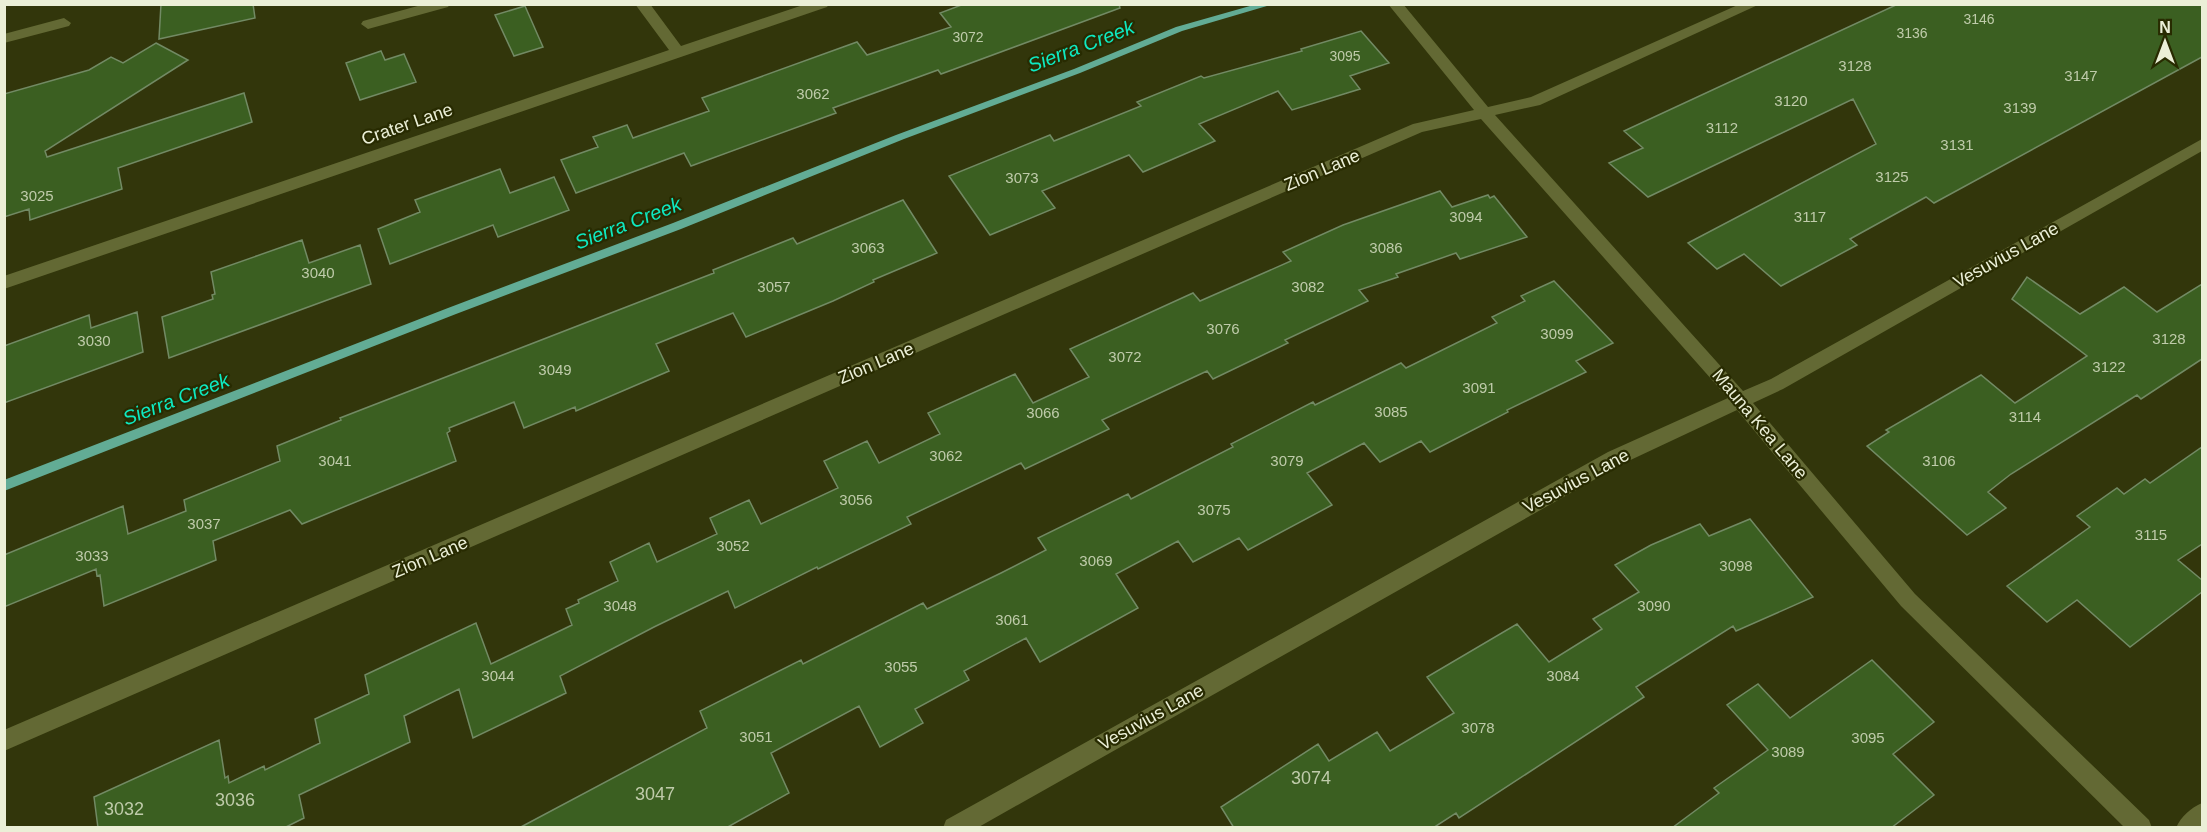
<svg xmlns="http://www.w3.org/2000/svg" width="2207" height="832" font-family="Arial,sans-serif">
	<rect width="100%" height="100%" fill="#32360b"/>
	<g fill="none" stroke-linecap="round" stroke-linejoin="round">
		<path fill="#62ac95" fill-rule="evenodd" d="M 1257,4 L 1274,4 L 1182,31 L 1080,73 L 904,139 L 681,229 L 456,314 L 4,491 L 4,480 L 448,308 L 673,223 L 896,135 L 1074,69 L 1176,27 Z"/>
	</g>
	<path fill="#3b5f21" stroke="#728a64" stroke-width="1.5" d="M 161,4 L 253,4 L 255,18 L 159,39 Z
		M 964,4 L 1119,4 L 1120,8 L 941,74 L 938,70 L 833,108 L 836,113 L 691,166 L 684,153 L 576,193 L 561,160 L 598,147 L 593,137 L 627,125 L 633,138 L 709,111 L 702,98 L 857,42 L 867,55 L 951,27 L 940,13 Z
		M 1898,4 L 2202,4 L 2202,57 L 1934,203 L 1926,197 L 1850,239 L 1857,245 L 1781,286 L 1744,254 L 1717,269 L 1688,243 L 1876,144 L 1853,99 L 1648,197 L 1609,163 L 1643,148 L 1624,131 Z
		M 525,6 L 543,47 L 514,56 L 495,15 Z
		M 1361,31 L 1389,63 L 1350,76 L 1360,89 L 1292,110 L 1278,91 L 1199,124 L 1215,141 L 1143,172 L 1129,155 L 1042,191 L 1055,208 L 990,235 L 949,176 L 1050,135 L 1054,141 L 1141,106 L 1137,102 L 1201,76 L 1204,78 L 1302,51 L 1301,49 Z
		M 156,43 L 188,60 L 45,151 L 47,157 L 244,93 L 252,122 L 118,168 L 122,189 L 30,220 L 29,209 L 4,217 L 4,94 L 89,70 L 111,57 L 123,63 Z
		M 381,51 L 385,60 L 404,54 L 416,82 L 360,100 L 346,63 Z
		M 500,169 L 510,193 L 554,177 L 569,210 L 498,237 L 493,225 L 390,264 L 378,229 L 420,212 L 415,200 Z
		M 1440,191 L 1452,207 L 1488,195 L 1490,198 L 1494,196 L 1527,237 L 1460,259 L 1456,253 L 1396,274 L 1398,277 L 1359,290 L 1368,301 L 1285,340 L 1288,343 L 1213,379 L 1207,371 L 1102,420 L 1109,429 L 1025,469 L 1021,463 L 907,517 L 911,524 L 818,569 L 817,567 L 735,608 L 728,591 L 654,627 L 560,676 L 566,693 L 473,738 L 459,689 L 404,716 L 410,742 L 299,795 L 304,818 L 284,828 L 98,828 L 94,797 L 219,740 L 225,778 L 228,776 L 229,783 L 264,766 L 265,770 L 320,743 L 315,719 L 369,694 L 365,675 L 476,623 L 491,664 L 572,625 L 566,609 L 579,603 L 578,600 L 618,581 L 610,562 L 649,543 L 657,562 L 717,534 L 710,518 L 749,500 L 761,524 L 838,488 L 824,461 L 867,441 L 879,463 L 940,434 L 928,413 L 1015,374 L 1033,403 L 1089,377 L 1070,349 L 1193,293 L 1200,301 L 1291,261 L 1283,252 L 1343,225 Z
		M 903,200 L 937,253 L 873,280 L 874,282 L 833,301 L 746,337 L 733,313 L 656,344 L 669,371 L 576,411 L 575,407 L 524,428 L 514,402 L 449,428 L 450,431 L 447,433 L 456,461 L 302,524 L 290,510 L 213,541 L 216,560 L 104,606 L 100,575 L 97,576 L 96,569 L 4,607 L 4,555 L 123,506 L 128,534 L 186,511 L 184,500 L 280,461 L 277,446 L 341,420 L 340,418 L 714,273 L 713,270 L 793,238 L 797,244 Z
		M 302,240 L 309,263 L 360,245 L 371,284 L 169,358 L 162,317 L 213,299 L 212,295 L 215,294 L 211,272 Z
		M 2027,277 L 2080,314 L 2124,287 L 2157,312 L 2202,284 L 2202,359 L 2141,399 L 2137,395 L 2011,474 L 1988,492 L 2006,508 L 1967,535 L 1867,446 L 1889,432 L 1886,430 L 1981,375 L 2015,403 L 2087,356 L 2012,299 Z
		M 1554,281 L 1613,343 L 1576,361 L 1586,372 L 1507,410 L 1508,412 L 1430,452 L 1421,441 L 1380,462 L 1364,443 L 1307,473 L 1332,505 L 1248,550 L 1239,538 L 1193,562 L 1178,541 L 1116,574 L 1138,608 L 1040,662 L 1026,638 L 964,671 L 969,680 L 915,709 L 923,723 L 880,747 L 859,706 L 771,753 L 789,793 L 726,828 L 519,828 L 707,728 L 700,711 L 801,660 L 803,664 L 923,603 L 927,609 L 1001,573 L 1046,550 L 1038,538 L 1128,494 L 1131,499 L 1233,447 L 1231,444 L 1313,402 L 1315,405 L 1401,363 L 1406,368 L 1497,323 L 1492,317 L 1525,301 L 1521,296 Z
		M 137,312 L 143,352 L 4,403 L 4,346 L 89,315 L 91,328 Z
		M 2202,447 L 2202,544 L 2178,560 L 2202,580 L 2202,592 L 2130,647 L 2077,600 L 2047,622 L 2007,586 L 2090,527 L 2077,516 L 2117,488 L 2124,494 L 2145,479 L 2150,483 Z
		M 1750,519 L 1813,597 L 1736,631 L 1733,626 L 1636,687 L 1644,697 L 1459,818 L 1456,813 L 1433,828 L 1234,828 L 1221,807 L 1318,744 L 1329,761 L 1377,732 L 1390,751 L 1454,713 L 1427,677 L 1517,624 L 1549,662 L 1602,629 L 1593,619 L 1639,592 L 1615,565 L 1651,545 L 1700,524 L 1709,536 Z
		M 1872,660 L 1934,722 L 1893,754 L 1934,795 L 1891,828 L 1672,828 L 1719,793 L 1714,788 L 1768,750 L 1727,705 L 1758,684 L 1790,718 Z"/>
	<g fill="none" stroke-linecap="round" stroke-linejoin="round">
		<path fill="#636934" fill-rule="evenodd" d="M 425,4 L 450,4 L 448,7 L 368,29 L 361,24 L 363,21 Z
			M 635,4 L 650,4 L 681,46 L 806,4 L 829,4 L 827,7 L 4,289 L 4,276 L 669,50 Z
			M 1388,4 L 1403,4 L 1488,107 L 1531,97 L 1740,4 L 1760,4 L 1540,105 L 1495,115 L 1743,391 L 1771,379 L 2202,139 L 2202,151 L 1783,389 L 1753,403 L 1915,594 L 2149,820 L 2152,828 L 2125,828 L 1901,606 L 1737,410 L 1622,464 L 977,828 L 943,828 L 946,820 L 1608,452 L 1728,398 L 1481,119 L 1422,132 L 4,751 L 4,730 L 1413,124 L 1474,110 Z
			M 64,18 L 71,23 L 69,26 L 4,43 L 4,34 Z
			M 2202,803 L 2202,828 L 2176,828 C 2181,816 2191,808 2202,803 Z"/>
	</g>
	<g text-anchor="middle" stroke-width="4.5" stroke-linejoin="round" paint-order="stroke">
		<g font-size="14" fill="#bfcbaa">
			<text x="1979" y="24">3146</text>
			<text x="1912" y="38">3136</text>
			<text x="968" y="42">3072</text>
			<text x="1345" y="61">3095</text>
		</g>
		<g font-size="15" fill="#bfcbaa">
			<text x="1855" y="71">3128</text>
			<text x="2081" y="81">3147</text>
			<text x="813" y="99">3062</text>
			<text x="1791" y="106">3120</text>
			<text x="2020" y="113">3139</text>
			<text x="1722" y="133">3112</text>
			<text x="1957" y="150">3131</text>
			<text x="1892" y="182">3125</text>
			<text x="1022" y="183">3073</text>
			<text x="37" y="201">3025</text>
			<text x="1466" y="222">3094</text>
			<text x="1810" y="222">3117</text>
			<text x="868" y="253">3063</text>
			<text x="1386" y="253">3086</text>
			<text x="318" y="278">3040</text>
			<text x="774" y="292">3057</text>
			<text x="1308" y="292">3082</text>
			<text x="1223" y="334">3076</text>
			<text x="1557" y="339">3099</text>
			<text x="2169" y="344">3128</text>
			<text x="94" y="346">3030</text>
			<text x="1125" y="362">3072</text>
			<text x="2109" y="372">3122</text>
			<text x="555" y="375">3049</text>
			<text x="1479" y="393">3091</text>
			<text x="1391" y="417">3085</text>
			<text x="1043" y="418">3066</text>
			<text x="2025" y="422">3114</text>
			<text x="946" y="461">3062</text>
			<text x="335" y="466">3041</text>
			<text x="1287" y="466">3079</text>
			<text x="1939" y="466">3106</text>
			<text x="856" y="505">3056</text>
			<text x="1214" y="515">3075</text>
			<text x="204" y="529">3037</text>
			<text x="2151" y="540">3115</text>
			<text x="733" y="551">3052</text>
			<text x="92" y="561">3033</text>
			<text x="1096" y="566">3069</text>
			<text x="1736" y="571">3098</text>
			<text x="620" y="611">3048</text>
			<text x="1654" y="611">3090</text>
			<text x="1012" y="625">3061</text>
			<text x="901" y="672">3055</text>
			<text x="498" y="681">3044</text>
			<text x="1563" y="681">3084</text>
			<text x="1478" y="733">3078</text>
			<text x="756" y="742">3051</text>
			<text x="1868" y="743">3095</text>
			<text x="1788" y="757">3089</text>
		</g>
		<g font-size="18" fill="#ebefd7" stroke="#282b01">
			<text transform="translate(407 124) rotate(-19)" y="6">Crater Lane</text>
			<text transform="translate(1322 170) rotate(-23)" y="6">Zion Lane</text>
			<text transform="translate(2006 255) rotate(-29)" y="6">Vesuvius Lane</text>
			<text transform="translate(876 363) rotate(-23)" y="6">Zion Lane</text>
			<text transform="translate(1760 424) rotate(50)" y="6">Mauna Kea Lane</text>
			<text transform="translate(1576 481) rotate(-28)" y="6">Vesuvius Lane</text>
			<text transform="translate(430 557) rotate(-23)" y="6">Zion Lane</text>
			<text transform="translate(1151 717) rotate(-29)" y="6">Vesuvius Lane</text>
		</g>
		<g font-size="18" fill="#bfcbaa">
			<text x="1311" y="784">3074</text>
			<text x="655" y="800">3047</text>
			<text x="235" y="806">3036</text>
			<text x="124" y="815">3032</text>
		</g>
		<g font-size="20" font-style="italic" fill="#0ee9c1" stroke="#282b01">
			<text transform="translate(1081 46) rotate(-21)" y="7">Sierra Creek</text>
			<text transform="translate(628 223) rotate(-21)" y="7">Sierra Creek</text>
			<text transform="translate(176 399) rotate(-21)" y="7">Sierra Creek</text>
		</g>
	</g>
	<rect width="2207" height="832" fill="none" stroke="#ebefd7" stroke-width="12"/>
	<g transform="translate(2165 42)" stroke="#282b01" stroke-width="4.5" paint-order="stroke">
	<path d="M0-4.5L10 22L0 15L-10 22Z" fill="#ebefd7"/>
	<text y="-9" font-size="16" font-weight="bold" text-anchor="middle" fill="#ebefd7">N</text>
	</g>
</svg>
